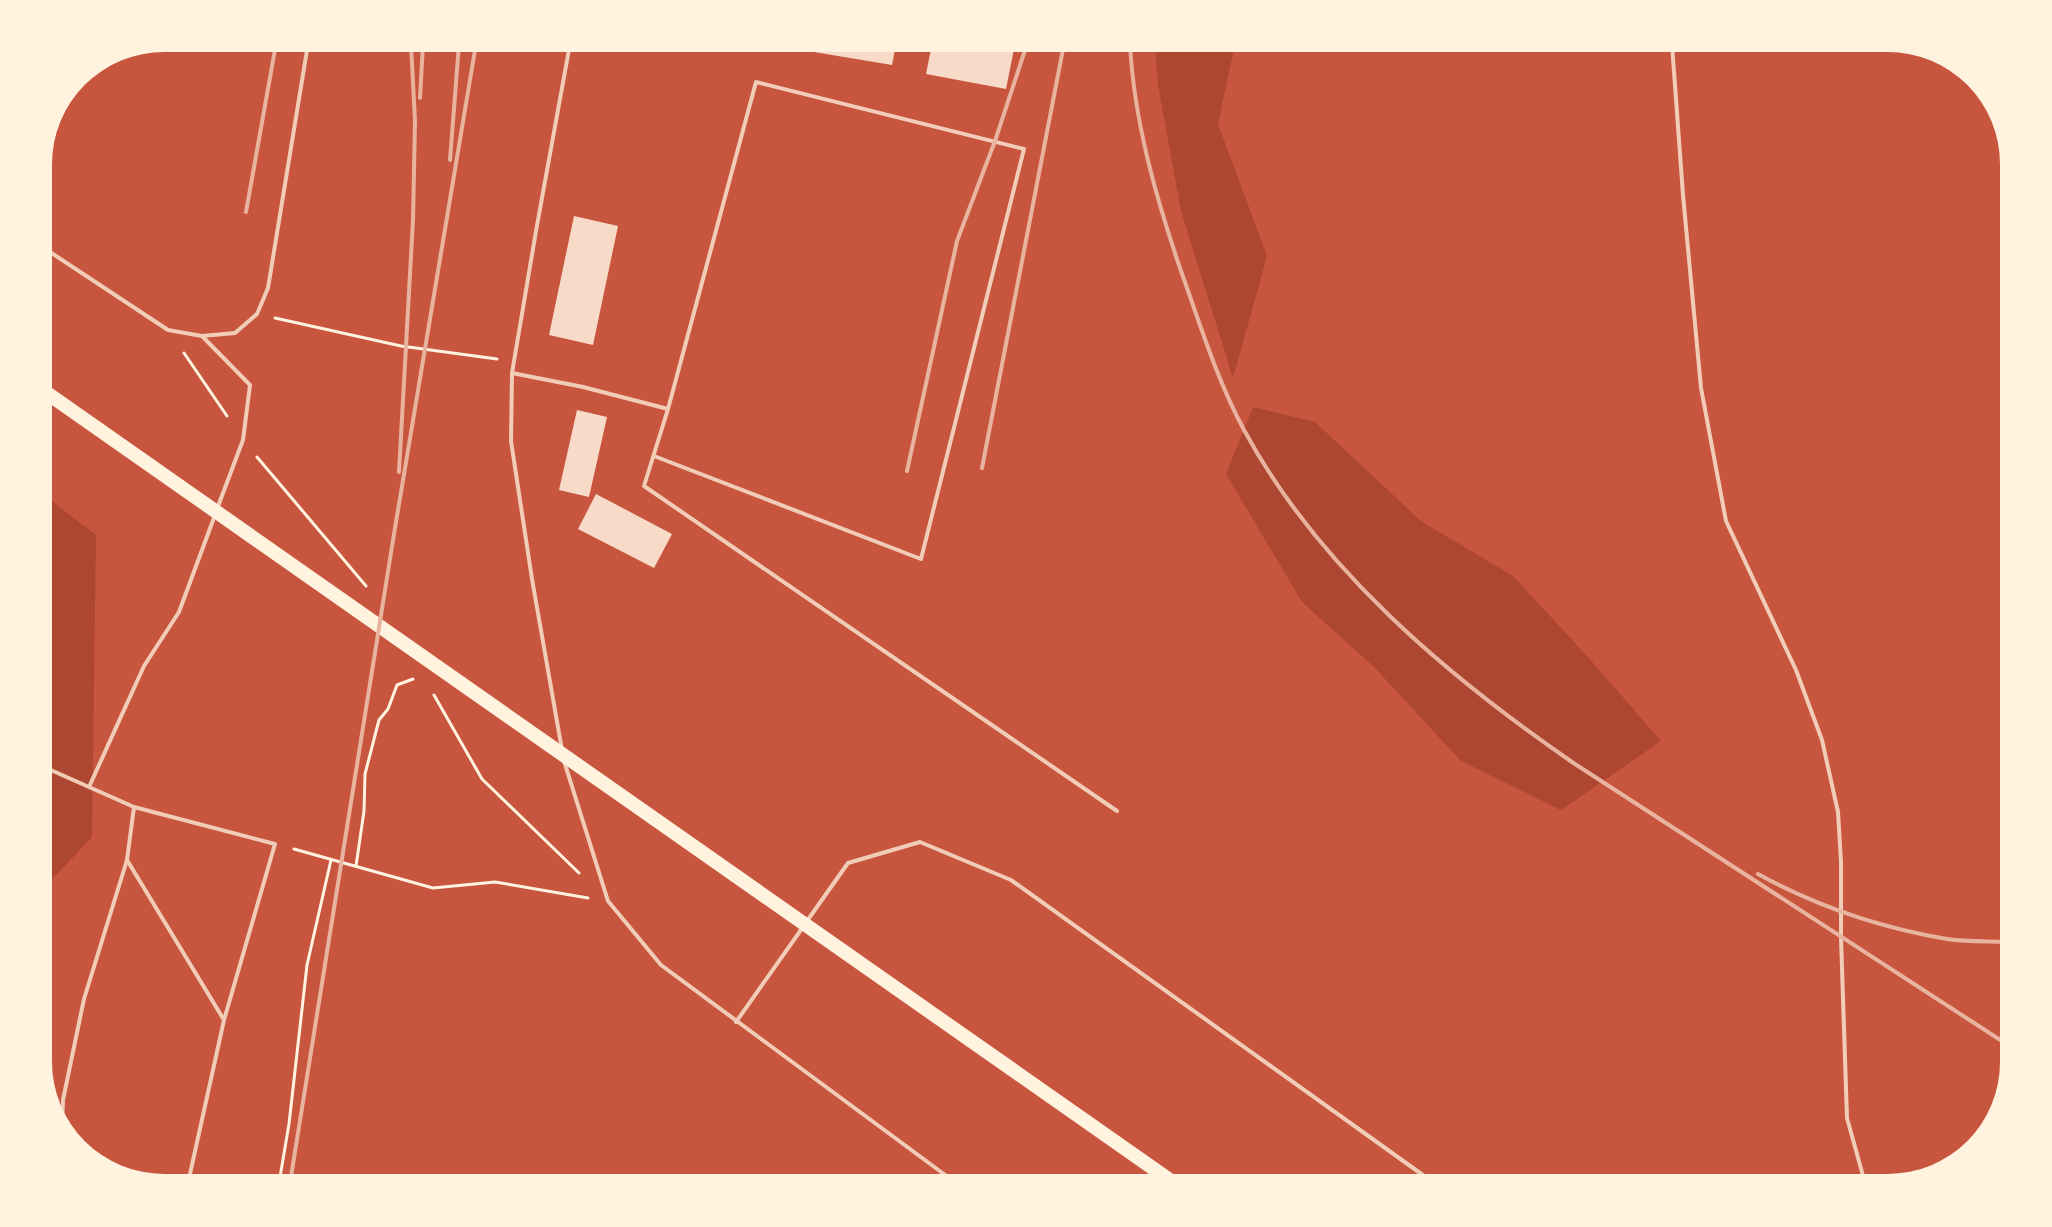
<svg xmlns="http://www.w3.org/2000/svg" width="2052" height="1227" font-family="Montserrat,sans-serif">
	<rect width="100%" height="100%" fill="#c8553d"/>
	<path fill="#ae4732" d="M 1155,44 L 1235,44 L 1218,124 L 1267,256 L 1233,378 L 1181,211 L 1158,85 Z
		M 1253,407 L 1315,422 L 1421,521 L 1513,576 L 1587,656 L 1661,741 L 1561,810 L 1461,761 L 1375,668 L 1302,602 L 1226,474 Z
		M 44,495 L 96,535 L 92,837 L 44,888 Z"/>
	<path fill="#f7dbc8" d="M 816,44 L 896,44 L 892,65 L 814,52 Z
		M 932,44 L 1015,44 L 1006,89 L 926,74 Z
		M 574,216 L 618,226 L 593,345 L 549,335 Z
		M 577,410 L 607,417 L 589,497 L 559,490 Z
		M 596,494 L 672,534 L 654,568 L 578,529 Z"/>
	<g fill="none" stroke-linecap="round" stroke-linejoin="round">
		<path stroke="#fff3e0" stroke-width="3" d="M 275,318 L 401,346 L 497,359
			M 184,353 L 227,416
			M 257,457 L 366,586
			M 434,695 L 482,779 L 579,873
			M 294,849 L 433,888 L 495,882 L 588,898
			M 356,866 L 364,811 L 365,774 L 379,720 L 388,709 L 397,685 L 413,679
			M 279,1183 L 289,1124 L 307,965 L 331,860"/>
		<path stroke="#f1ccb7" stroke-width="4" d="M 1672,44 L 1683,195 L 1701,388 L 1726,521 L 1796,670 L 1822,740 L 1838,812 L 1841,862 L 1841,938 L 1847,1118 L 1865,1183
			M 44,248 L 168,330 L 202,336 L 235,333 L 257,314 L 268,288 L 308,44
			M 202,336 L 250,385 L 243,440 L 217,509
			M 512,373 L 583,387 L 668,409 L 756,82 L 1024,149 L 921,559 L 654,456
			M 668,409 L 644,486 L 1117,811
			M 562,750 L 532,579 L 511,441 L 512,373 L 536,231 L 570,44
			M 564,761 L 608,901 L 661,965 L 956,1183
			M 44,767 L 134,807 L 127,860 L 84,999 L 63,1100 L 62,1125
			M 89,787 L 144,666 L 179,612 L 215,515
			M 134,807 L 275,844 L 224,1020 L 188,1183
			M 127,860 L 224,1020
			M 807,921 L 848,863 L 920,842 L 1011,880 L 1434,1183
			M 736,1022 L 803,927"/>
		<path stroke="#fff3e0" stroke-width="14" d="M 44,391 L 1174,1183"/>
		<path stroke="#e9b49f" stroke-width="4" d="M 1130,44 C 1134,121 1156,198 1181,271 C 1200,324 1217,380 1244,430 C 1318,567 1446,675 1572,762 L 2008,1045
			M 420,98 L 423,44
			M 450,160 L 459,44
			M 246,212 L 276,44
			M 982,468 L 1064,44
			M 907,471 L 957,241 L 995,141 L 1027,44
			M 399,472 L 413,220 L 415,121 L 411,44
			M 1758,874 C 1816,906 1882,928 1947,939 C 1967,942 1988,941 2008,942
			M 290,1183 L 394,534 L 476,44"/>
	</g>
	<path d="M0 0H2052V1227H0ZM164 52H1888A112 112 0 0 1 2000 164V1062A112 112 0 0 1 1888 1174H164A112 112 0 0 1 52 1062V164A112 112 0 0 1 164 52Z" fill="#fff3e0" fill-rule="evenodd"/>
</svg>
